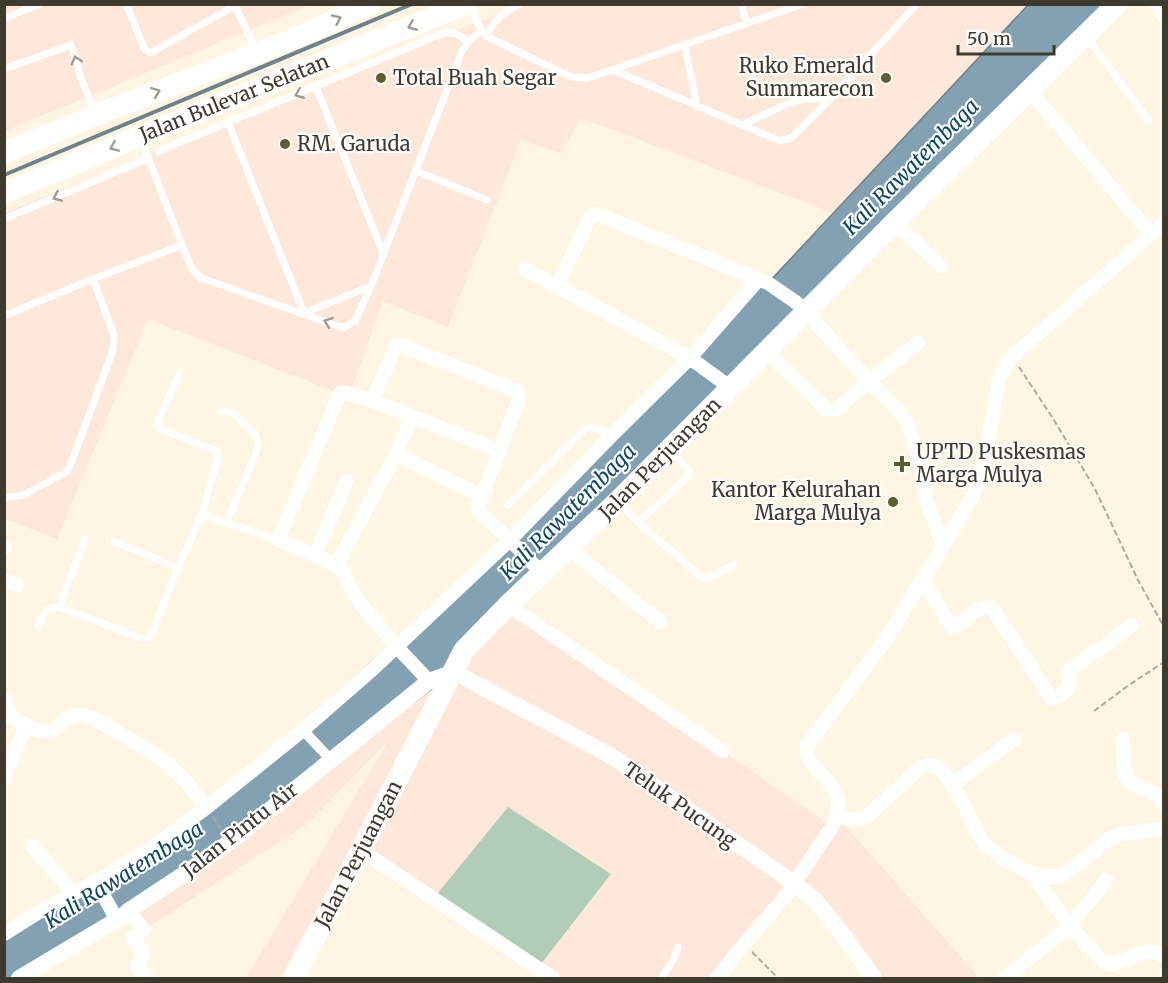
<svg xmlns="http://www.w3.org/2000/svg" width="1168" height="983" font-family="Merriweather,serif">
	<rect width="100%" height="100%" fill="#fef6e3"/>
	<path fill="#fee8da" d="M 5,5 L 310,5 L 5,131 Z
		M 520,5 L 1028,5 L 833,213 L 581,118 L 561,153 L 521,140 L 448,327 L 383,301 L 349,397 L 148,319 L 57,539 L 5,519 L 4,213 Z
		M 508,605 L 832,826 L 837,816 L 979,978 L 874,978 L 795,884 L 717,978 L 553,978 L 360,852 L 293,978 L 246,978 L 389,740 L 307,824 L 144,930 L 128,911 Z"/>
	<path fill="#b1cdb8" d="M 508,807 L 611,874 L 538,968 L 433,899 Z"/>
	<path fill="#82a1b3" stroke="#6e828b" stroke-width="1.5" d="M 1028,5 L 1117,5 L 454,672 L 231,841 L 19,978 L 5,978 L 5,934 L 206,808 L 510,540 L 759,279 L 768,283 Z"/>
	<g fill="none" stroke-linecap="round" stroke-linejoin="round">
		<path stroke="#6e828b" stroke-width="4" d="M 4,175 L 412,4"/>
		<path stroke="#b1aa9a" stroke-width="2" stroke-dasharray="6 3" stroke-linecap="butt" d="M 1019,367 L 1054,420 L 1095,489 L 1138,580 L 1164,627
			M 1094,711 L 1129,685 L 1164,662
			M 213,817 L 222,830
			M 752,952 L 778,978"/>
		<path stroke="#fff" stroke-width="7" d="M 126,4 L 145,50 L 150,53 L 238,4
			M 472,4 C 474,16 478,27 486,36 L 571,77 L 588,78 L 803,4
			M 741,4 L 747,23
			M 235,6 L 256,50
			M 4,19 L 39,4
			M 486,36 C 494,20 504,11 521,4
			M 1087,37 L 1148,120
			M 685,46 L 697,107
			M 4,69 L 71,45 L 81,78 L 95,113
			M 613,70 L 780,141 L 791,138 L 830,99 L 917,4
			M 316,87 L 384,255
			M 228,122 L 304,313
			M 742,125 L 789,103 L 805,99 L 830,99
			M 159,151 L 444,33 L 454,33 L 469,41
			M 416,171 L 487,200
			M 4,219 L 149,158
			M 182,245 L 192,269 L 201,278 L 343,328 L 355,321 L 371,286 L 462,51 L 469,41 L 481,31
			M 304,313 L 371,286
			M 4,316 L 93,279 L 182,245 L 140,137
			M 221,411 L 232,413 L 255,433 L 258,442 L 256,453 L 226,523
			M 4,498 L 23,495 L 66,472 L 72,461 L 113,350 L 114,335 L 93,279
			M 619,503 L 638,522 L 689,476 L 689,470 L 672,452
			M 508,505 L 585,429 L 592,427 L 612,435
			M 202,514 L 226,523 L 278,540
			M 638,522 L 702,578 L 707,578 L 734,565
			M 114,541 L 178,568 L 202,514 L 218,457 L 217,452 L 213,450 L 157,427 L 156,425 L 180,373
			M 59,607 L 85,539
			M 38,627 C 44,614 43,608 59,607 L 141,638 L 147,638 L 150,636 L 155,627 L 165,599 L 178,568
			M 661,978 L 673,961 L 678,947"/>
		<path stroke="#fff" stroke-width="10" d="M 303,730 L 331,760"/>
		<path stroke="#fff" stroke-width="14" d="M 1157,4 L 1164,17
			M 1029,90 L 1151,234
			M 895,222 L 941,266
			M 525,269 L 690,358 L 731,388
			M 557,286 L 590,217 L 595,214 L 602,216 L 768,283 L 797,303 L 805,311 L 869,381 L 900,412 L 909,426 L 919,460 L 927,502 L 943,546
			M 766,351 L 826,409 L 834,410 L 838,408 L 869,381 L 918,343
			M 372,401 L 395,348 L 398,346 L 403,346 L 517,391 L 519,399 L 477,509 L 478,511 L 510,540 L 542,573
			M 396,454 L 482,496
			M 4,547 L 5,547
			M 569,549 L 660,622
			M 315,555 L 347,480
			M 336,565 L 396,454 L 412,416
			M 4,580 L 17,585
			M 923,580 L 950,625 L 954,627 C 967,622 977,603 992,608 L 1052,699 C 1058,698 1067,692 1069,686 C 1071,678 1064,679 1070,670 L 1132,625
			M 508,605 L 723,751
			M 429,681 L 396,646 L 356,598 L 343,571 L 336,565 L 315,555 L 278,540 L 340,393 L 343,392 L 372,401 L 500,451
			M 4,699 L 12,717 C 20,722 41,734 50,731 C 61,728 65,715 77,715 C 90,715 101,723 111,729 C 153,752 179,766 206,808
			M 1123,739 C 1124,749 1122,764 1125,774 C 1131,791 1153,785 1164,803
			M 4,778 L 26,725
			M 952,785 L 1014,739
			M 837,816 C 847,819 855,821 865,818 L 921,767 C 928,764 934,764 940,769 C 955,782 972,822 982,841 C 991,852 1001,857 1013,864 C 1031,874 1048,882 1068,872 L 1110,838 L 1117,835 L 1164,828
			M 32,845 L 73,894
			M 360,852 L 371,857 L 553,978
			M 1032,874 L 1070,926 L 1103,962 L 1110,965 L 1114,964 C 1128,959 1150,945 1164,956
			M 96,882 L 117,920
			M 128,911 L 144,930 L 133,938 L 143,953 L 137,967 L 147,978
			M 4,934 L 39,912 L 96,882 L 148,850 L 206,808 L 303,730 L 373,669 L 510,540 L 612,435 L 690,358 L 759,279
			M 717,978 L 744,944 L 784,898 L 832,827 C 836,817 841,805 836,794 C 831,779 803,762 807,746 L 891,632 L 973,496 L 981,476 L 986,453 L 999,379 L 1005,366 L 1012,357 L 1164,223
			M 1005,978 L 1070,926 L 1106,880"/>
		<path stroke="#fff" stroke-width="16" d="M 19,978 L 123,916 L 128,911 L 181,876 L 231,841 L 429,681 L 454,672 L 611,756 L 795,884 L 816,901 L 840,931 L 874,978"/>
		<g stroke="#fff" stroke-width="21">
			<path d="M 4,153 L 96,115 L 303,35 L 370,4"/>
			<path id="s1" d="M 4,193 L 140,136 L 466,4"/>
			<path id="s2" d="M 293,978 L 360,852 L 464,650 L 508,605 L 617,502 L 895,222 L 1117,4"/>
		</g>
	</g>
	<defs><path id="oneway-chevron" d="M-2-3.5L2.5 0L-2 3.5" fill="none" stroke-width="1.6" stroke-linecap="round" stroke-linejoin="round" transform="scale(1.5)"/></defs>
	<g stroke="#9f9c96">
		<use href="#oneway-chevron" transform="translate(337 19) rotate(-25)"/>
		<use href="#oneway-chevron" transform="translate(412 26) rotate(158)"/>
		<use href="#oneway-chevron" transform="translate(76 60) rotate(-107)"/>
		<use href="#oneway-chevron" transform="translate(156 92) rotate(-21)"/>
		<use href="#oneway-chevron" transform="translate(299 94) rotate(158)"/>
		<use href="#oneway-chevron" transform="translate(114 147) rotate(157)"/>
		<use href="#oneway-chevron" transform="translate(57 197) rotate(157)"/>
		<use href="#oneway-chevron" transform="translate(328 322) rotate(-160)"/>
	</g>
	<g fill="#5d5e2c" stroke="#fff" stroke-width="2">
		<circle cx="381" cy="78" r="6"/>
		<circle cx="886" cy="78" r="6"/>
		<circle cx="285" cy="144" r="6"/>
		<path d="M899 455h6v6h6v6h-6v6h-6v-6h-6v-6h6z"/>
		<circle cx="893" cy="502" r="6"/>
	</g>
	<g text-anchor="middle" stroke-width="4.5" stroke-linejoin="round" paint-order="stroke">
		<g font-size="20" fill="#3f3a2e" stroke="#fff" text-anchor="start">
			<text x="874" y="73" text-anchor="end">Ruko Emerald<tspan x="874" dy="23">Summarecon</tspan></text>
			<text x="393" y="85">Total Buah Segar</text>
			<text x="297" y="151">RM. Garuda</text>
			<text x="916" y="459">UPTD Puskesmas<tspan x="916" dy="23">Marga Mulya</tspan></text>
			<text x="881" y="497" text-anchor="end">Kantor Kelurahan<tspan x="881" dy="23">Marga Mulya</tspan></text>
		</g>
		<g font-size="20" fill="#3f3a2e" stroke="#fff">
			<text dy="7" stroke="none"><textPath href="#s1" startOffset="249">Jalan Bulevar Selatan</textPath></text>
			<text dy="7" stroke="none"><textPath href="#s2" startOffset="644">Jalan Perjuangan</textPath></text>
			<text transform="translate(680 805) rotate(35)" y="7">Teluk Pucung</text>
			<text transform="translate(240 830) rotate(-38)" y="7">Jalan Pintu Air</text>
			<text dy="7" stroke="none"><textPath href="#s2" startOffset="140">Jalan Perjuangan</textPath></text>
		</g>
		<g font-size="21" font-style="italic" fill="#0c4762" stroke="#fff">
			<text transform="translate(911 167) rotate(-45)" y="7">Kali Rawatembaga</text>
			<text transform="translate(568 512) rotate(-45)" y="7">Kali Rawatembaga</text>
			<text transform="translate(124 875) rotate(-32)" y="7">Kali Rawatembaga</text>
		</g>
	</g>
	<rect width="1168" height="983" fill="none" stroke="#3f3a2e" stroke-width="12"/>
	<path d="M958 45v9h96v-9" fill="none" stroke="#3f3a2e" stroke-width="3"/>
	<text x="967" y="45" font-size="18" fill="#3f3a2e" stroke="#ffffff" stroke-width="4.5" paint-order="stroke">50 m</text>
</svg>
